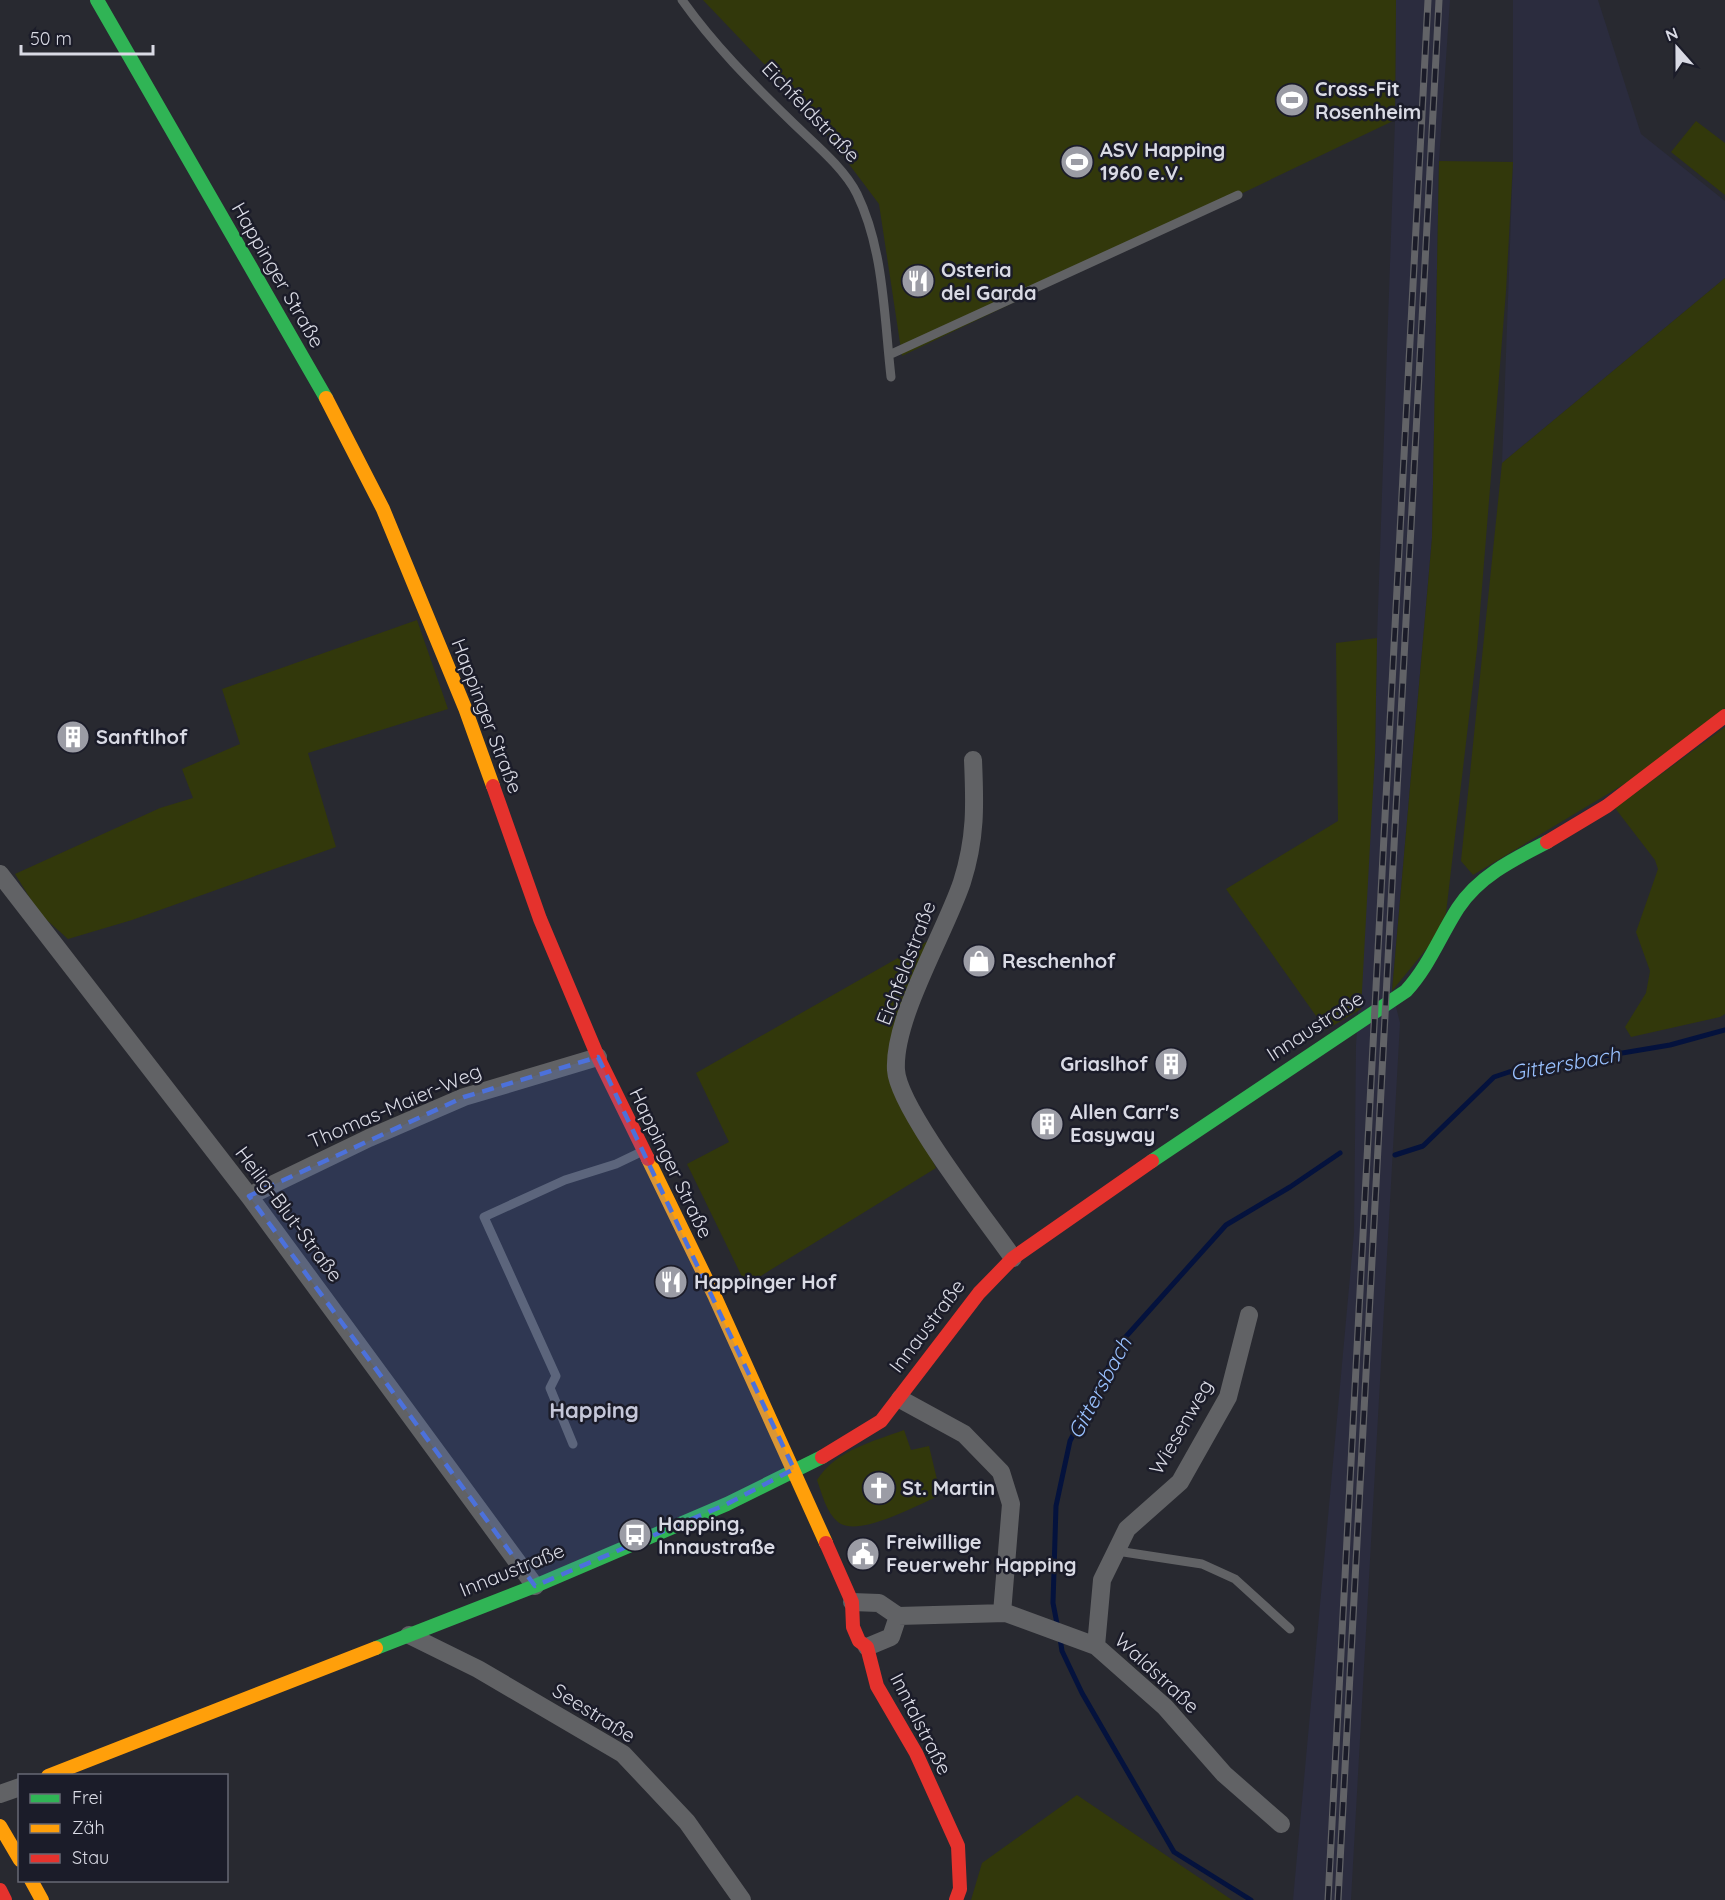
<svg xmlns="http://www.w3.org/2000/svg" width="1725" height="1900" font-family="Quicksand,sans-serif">
	<rect width="100%" height="100%" fill="#282930"/>
	<path fill="#2b2c3e" d="M 1396,0 L 1450,0 L 1439,161 L 1432,538 L 1392,991 L 1400,1023 L 1351,1900 L 1293,1900 L 1354,1233 L 1356,1045 L 1375,754 L 1377,638 L 1395,120 Z
		M 1513,0 L 1598,0 L 1641,134 L 1725,201 L 1725,278 L 1502,463 L 1513,162 Z"/>
	<path fill="#32380b" d="M 703,0 L 1396,0 L 1395,120 L 902,356 L 879,204 L 809,111 Z
		M 1696,121 L 1725,143 L 1725,195 L 1671,152 Z
		M 1439,161 L 1513,162 L 1506,291 L 1477,649 L 1446,913 L 1432,942 L 1392,991 L 1432,538 Z
		M 1725,278 L 1725,708 L 1636,777 L 1473,875 L 1461,861 L 1502,463 Z
		M 417,620 L 448,709 L 308,753 L 336,847 L 132,920 L 68,939 L 40,914 L 15,874 L 160,808 L 193,798 L 182,769 L 240,744 L 222,689 Z
		M 1377,638 L 1375,754 L 1361,1009 L 1326,1030 L 1226,889 L 1338,821 L 1336,643 Z
		M 1725,727 L 1725,1014 L 1720,1017 L 1631,1037 L 1625,1027 L 1646,993 L 1650,971 L 1636,932 L 1658,869 L 1655,860 L 1615,808 Z
		M 933,938 L 891,1074 L 936,1168 L 746,1285 L 687,1164 L 729,1142 L 696,1073 Z
		M 904,1430 L 911,1450 L 929,1446 L 939,1488 L 936,1497 C 916,1506 857,1538 838,1522 C 826,1512 822,1494 817,1480 C 836,1450 872,1442 904,1430 Z
		M 1077,1795 L 1232,1900 L 971,1900 L 982,1863 Z"/>
	<g fill="none" stroke-linecap="round" stroke-linejoin="round">
		<path stroke="#04123d" stroke-width="5" d="M 1395,1155 L 1423,1146 L 1494,1077 L 1509,1072 L 1670,1045 L 1725,1030
			M 1058,1629 L 1053,1603 L 1056,1506 L 1070,1441 L 1122,1341 L 1226,1225 L 1290,1187 L 1340,1153
			M 1060,1638 L 1062,1651 L 1082,1693 L 1174,1852 L 1251,1900"/>
		<path stroke="#616265" stroke-width="9" d="M 682,0 C 714,45 750,81 789,119 C 810,140 844,167 857,194 C 884,250 884,316 891,377
			M 889,355 L 1238,195
			M 573,1444 L 550,1388 L 556,1376 L 484,1217 L 565,1180 L 616,1164 L 641,1152
			M 1117,1551 L 1202,1564 L 1235,1579 L 1290,1629"/>
		<path stroke="#616265" stroke-width="18" d="M 973,760 C 975,805 976,838 962,882 C 945,933 893,1018 896,1070 C 898,1108 988,1222 1013,1258
			M 0,874 L 249,1196 L 535,1586
			M 249,1196 L 369,1138 L 464,1097 L 598,1057
			M 900,1399 L 964,1434 L 1001,1472 L 1011,1504 L 1002,1613
			M 852,1602 L 879,1603 L 898,1616 L 891,1637 L 867,1647
			M 898,1616 L 1006,1613 L 1096,1646 L 1165,1707 L 1224,1774 L 1281,1824
			M 409,1635 L 478,1669 L 623,1754 L 687,1822 L 742,1900
			M 1096,1646 L 1102,1580 L 1127,1529 L 1180,1482 L 1228,1397 L 1249,1315
			M 0,1794 L 20,1787"/>
		<path stroke="#30b455" stroke-width="14" d="M 97,0 L 326,398
			M 1152,1161 L 1406,991 C 1429,966 1440,936 1458,908 C 1479,876 1514,859 1547,842
			M 376,1648 L 535,1586 L 727,1504 L 822,1457"/>
		<path stroke="#ff9f0a" stroke-width="14" d="M 326,398 L 383,509 L 465,708 L 493,786
			M 648,1159 L 715,1297 L 826,1543
			M 48,1776 L 376,1648
			M 0,1826 L 20,1860
			M 31,1880 L 42,1900"/>
		<path stroke="#e5322d" stroke-width="14" d="M 493,786 L 540,919 L 598,1057 L 648,1159
			M 1547,842 L 1607,806 L 1725,716
			M 822,1457 L 881,1421 L 979,1293 L 1013,1258 L 1152,1161
			M 826,1543 L 852,1602 L 853,1627 L 859,1641 L 867,1647 L 877,1686 L 916,1753 L 958,1846 L 960,1889 L 956,1900
			M 0,1890 L 5,1900"/>
		<g stroke="#626367" stroke-width="7">
			<path id="rail" d="M 1328,1900 L 1428,0
				M 1338,1900 L 1439,0"/>
		</g>
		<use href="#rail" stroke="#1b1c29" stroke-width="4.5" stroke-dasharray="14" stroke-linecap="butt"/>
	</g>
	<path fill="#4c71db" fill-opacity="0.2" stroke="#4c71db" stroke-width="4.5" stroke-dasharray="12 8" stroke-linejoin="round" d="M 598,1057 L 794,1469 L 727,1504 L 535,1586 L 249,1196 L 464,1097 Z"/>
	<defs>
		<g id="stadium-disc" transform="scale(1.725)"><circle r="9.5" fill="#9b9ca5" stroke="#1b1c29"/><path d="M0-5a6.5 5 0 1 0 0 10a6.5 5 0 1 0 0-10ZM-3.5-1.8h7v3.6h-7Z" fill="#fff"/></g>
		<g id="restaurant-disc" transform="scale(1.725)"><circle r="9.5" fill="#9b9ca5" stroke="#1b1c29"/><path d="M-5-6h1v4h1v-4h1v4h1v-4h1v5L-1.5 .5V6h-2V.5L-5-1ZM5-6V6H3V1.5H1.5Q1.5-4 5-6Z" fill="#fff"/></g>
		<g id="building-disc" transform="scale(1.725)"><circle r="9.5" fill="#9b9ca5" stroke="#1b1c29"/><path d="M-4-6H4V6H1V3H-1V6H-4ZM-2.5-4.3h1.7v1.8h-1.7ZM.8-4.3h1.7v1.8H.8ZM-2.5-1h1.7V.8h-1.7ZM.8-1h1.7V.8H.8Z" fill="#fff"/></g>
		<g id="shop-disc" transform="scale(1.725)"><circle r="9.5" fill="#9b9ca5" stroke="#1b1c29"/><path d="M-5-2.5h2.3a2.7 3.5 0 0 1 5.4 0H5L5.5 6h-11ZM-1.5-2.5h3a1.5 2.3 0 0 0-3 0Z" fill="#fff"/></g>
		<g id="church-disc" transform="scale(1.725)"><circle r="9.5" fill="#9b9ca5" stroke="#1b1c29"/><path d="M-1.2-6h2.4v3.5h3.3v2.4h-3.3V6h-2.4V-.1h-3.3v-2.4h3.3Z" fill="#fff"/></g>
		<g id="bus-disc" transform="scale(1.725)"><circle r="9.5" fill="#9b9ca5" stroke="#1b1c29"/><path d="M-5-6H5V4H4V6H2V4H-2V6H-4V4H-5ZM-3.5-4V0h7V-4ZM-3.5 1.2v1.5H-2V1.2ZM2 1.2v1.5H3.5V1.2Z" fill="#fff"/></g>
		<g id="civic-disc" transform="scale(1.725)"><circle r="9.5" fill="#9b9ca5" stroke="#1b1c29"/><path d="M-.6-6.5H3V-4.5H.6V-3L4-1V1h2V6H-6V1h2V-1L-.6-3ZM-1.2 2.5V6h2.4V2.5Z" fill="#fff"/></g>
	</defs>
	<g fill-rule="evenodd">
		<use href="#stadium-disc" x="1292" y="100"/>
		<use href="#stadium-disc" x="1077" y="162"/>
		<use href="#restaurant-disc" x="918" y="281"/>
		<use href="#building-disc" x="73" y="737"/>
		<use href="#shop-disc" x="979" y="961"/>
		<use href="#building-disc" x="1171" y="1064"/>
		<use href="#building-disc" x="1047" y="1124"/>
		<use href="#restaurant-disc" x="671" y="1282"/>
		<use href="#church-disc" x="879" y="1488"/>
		<use href="#bus-disc" x="635" y="1535"/>
		<use href="#civic-disc" x="863" y="1554"/>
	</g>
	<g text-anchor="middle" stroke-width="5" stroke-linejoin="round" paint-order="stroke">
		<g font-size="20" font-weight="bold" fill="#d9dae4" stroke="#1b1c29" text-anchor="start">
			<text x="1315" y="96">Cross-Fit<tspan x="1315" dy="23">Rosenheim</tspan></text>
			<text x="1100" y="157">ASV Happing<tspan x="1100" dy="23">1960 e.V.</tspan></text>
			<text x="941" y="277">Osteria<tspan x="941" dy="23">del Garda</tspan></text>
			<text x="96" y="744">Sanftlhof</text>
			<text x="1002" y="968">Reschenhof</text>
			<text x="1148" y="1071" text-anchor="end">Griaslhof</text>
			<text x="1070" y="1119">Allen Carr's<tspan x="1070" dy="23">Easyway</tspan></text>
			<text x="694" y="1289">Happinger Hof</text>
			<text x="902" y="1495">St. Martin</text>
			<text x="658" y="1531">Happing,<tspan x="658" dy="23">Innaustraße</tspan></text>
			<text x="886" y="1549">Freiwillige<tspan x="886" dy="23">Feuerwehr Happing</tspan></text>
		</g>
		<g font-size="20" fill="#d9dae4" stroke="#1b1c29">
			<text transform="translate(811 112) rotate(46)" y="7">Eichfeldstraße</text>
			<text transform="translate(278 275) rotate(60)" y="7">Happinger Straße</text>
			<text transform="translate(487 716) rotate(69)" y="7">Happinger Straße</text>
			<text transform="translate(906 963) rotate(-69)" y="7">Eichfeldstraße</text>
			<text transform="translate(1315 1026) rotate(-33)" y="7">Innaustraße</text>
			<text transform="translate(395 1106) rotate(-23)" y="7">Thomas-Maier-Weg</text>
			<text transform="translate(671 1163) rotate(64)" y="7">Happinger Straße</text>
			<text transform="translate(289 1214) rotate(53)" y="7">Heilig-Blut-Straße</text>
			<text transform="translate(927 1326) rotate(-53)" y="7">Innaustraße</text>
			<text transform="translate(1181 1427) rotate(-60)" y="7">Wiesenweg</text>
			<text transform="translate(512 1570) rotate(-22)" y="7">Innaustraße</text>
			<text transform="translate(1157 1673) rotate(43)" y="7">Waldstraße</text>
			<text transform="translate(594 1713) rotate(32)" y="7">Seestraße</text>
			<text transform="translate(921 1724) rotate(63)" y="7">Inntalstraße</text>
		</g>
		<g font-size="21" font-style="italic" fill="#99c1ff" stroke="#1b1c29">
			<text transform="translate(1565 1064) rotate(-10)" y="7">Gittersbach</text>
			<text transform="translate(1100 1388) rotate(-62)" y="7">Gittersbach</text>
		</g>
		<g font-size="22" font-weight="bold" fill="#c5c7d9" stroke="#1b1c29">
			<text x="594" y="1418">Happing</text>
		</g>
	</g>
	<rect x="18" y="1774" width="210" height="108" fill="#1b1c29" stroke="#676874" stroke-width="1.5"/>
	<rect x="30" y="1794" width="30" height="9" fill="#30b455" stroke="#676874" stroke-width="1.5"/>
	<text x="72" y="1804" font-size="18" fill="#d9dae4">Frei</text>
	<rect x="30" y="1824" width="30" height="9" fill="#ff9f0a" stroke="#676874" stroke-width="1.5"/>
	<text x="72" y="1834" font-size="18" fill="#d9dae4">Zäh</text>
	<rect x="30" y="1854" width="30" height="9" fill="#e5322d" stroke="#676874" stroke-width="1.5"/>
	<text x="72" y="1864" font-size="18" fill="#d9dae4">Stau</text>
	<g transform="translate(1677 48) rotate(339)" stroke="#1b1c29" stroke-width="4.5" paint-order="stroke">
	<path d="M0-4.5L10 22L0 15L-10 22Z" fill="#d9dae4"/>
	<text y="-9" font-size="16" font-weight="bold" text-anchor="middle" fill="#d9dae4">N</text>
	</g>
	<path d="M21 45v9h132v-9" fill="none" stroke="#d9dae4" stroke-width="3"/>
	<text x="30" y="45" font-size="18" fill="#d9dae4" stroke="#1b1c29" stroke-width="4.5" paint-order="stroke">50 m</text>
</svg>
